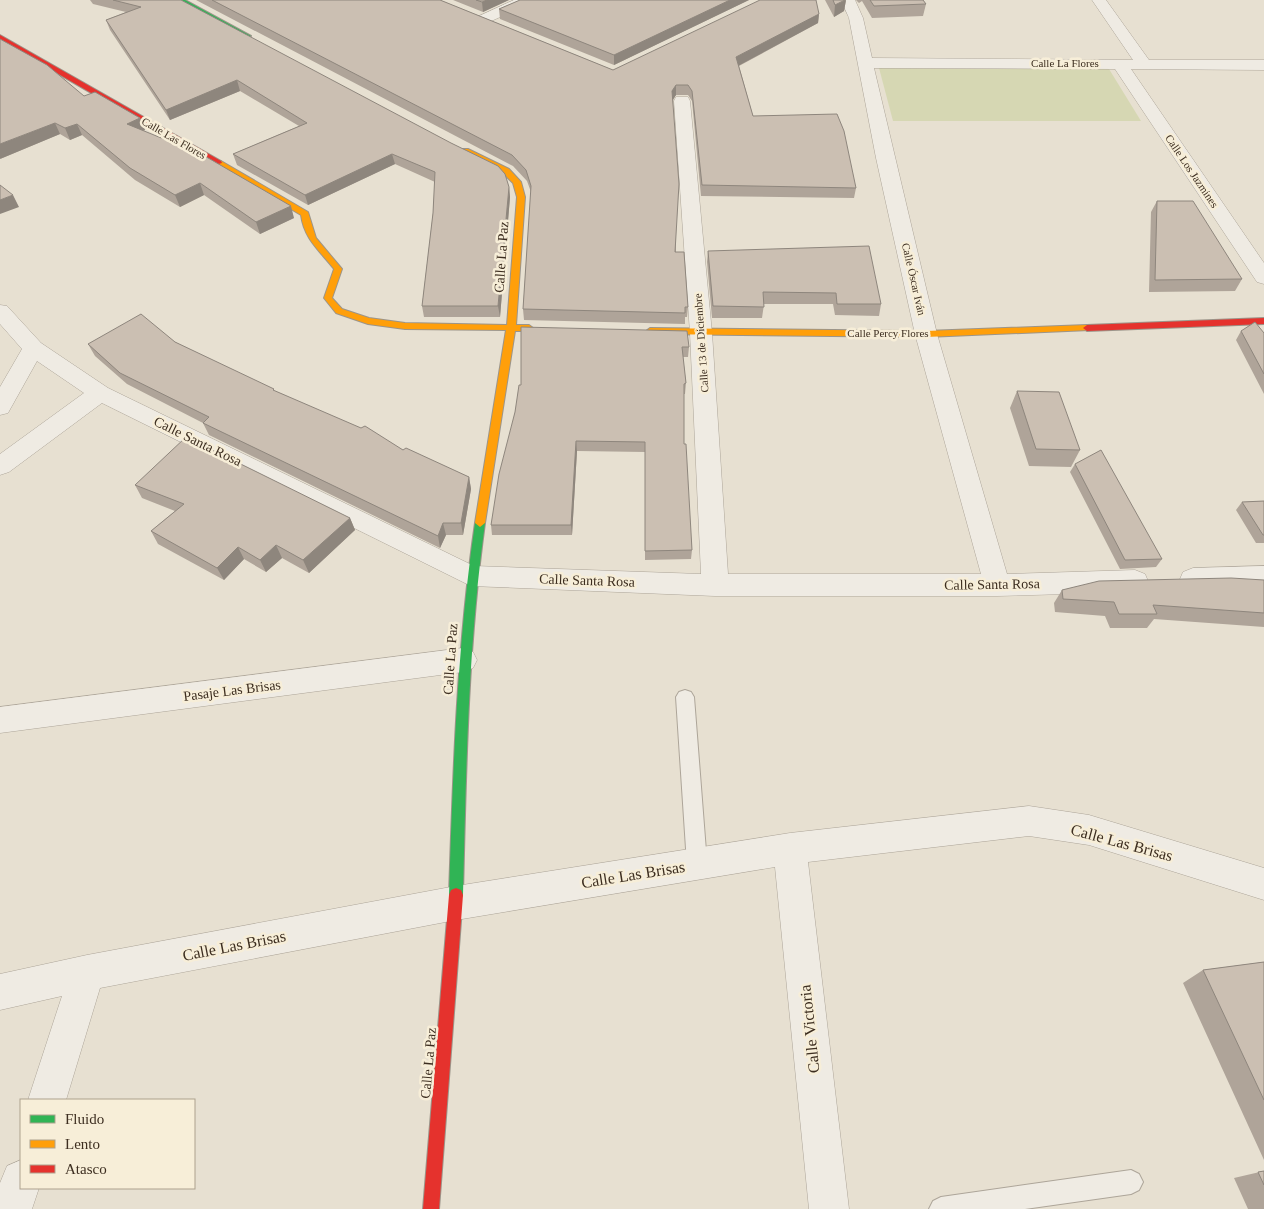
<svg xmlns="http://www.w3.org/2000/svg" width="1264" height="1209" font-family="'Times New Roman',serif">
	<rect width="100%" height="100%" fill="#e7e0d1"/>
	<path fill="#d6d7b3" d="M 879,68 L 1109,69 L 1141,121 L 893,121 Z"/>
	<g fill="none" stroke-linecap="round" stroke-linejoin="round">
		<g stroke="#ada599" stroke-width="2">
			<path id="lane" d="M 685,690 L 691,692 L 694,697 L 707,864 L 704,871 L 697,873 L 690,871 L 687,864 L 676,697 L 679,692 Z
				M 1131,1170 L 1139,1174 L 1143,1182 L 1139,1190 L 1131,1194 L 1025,1209 L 929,1209 L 933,1201 L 941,1197 Z"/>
		</g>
		<g stroke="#ada599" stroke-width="1">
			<path id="street" d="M 514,0 L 533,0 L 531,3 L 487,23 L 477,23 L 475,20 L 477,17 Z
				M 841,0 L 855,0 L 863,18 L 872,58 L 1133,60 L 1092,0 L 1106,0 L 1149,60 L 1264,60 L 1264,70 L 1131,69 L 1264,263 L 1264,284 L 1257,282 L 1115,69 L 874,68 L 937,334 L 1007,574 L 1135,570 L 1145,574 L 1148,581 L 1145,588 L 1135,592 L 997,596 L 715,596 L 471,586 L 102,403 L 9,472 L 0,475 L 0,454 L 84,393 L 37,361 L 8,413 L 0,415 L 0,387 L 22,349 L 0,324 L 0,305 L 7,306 L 41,343 L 108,388 L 474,566 L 701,574 L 690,333 L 674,101 L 676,97 L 688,97 L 690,101 L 712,333 L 728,574 L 981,574 L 915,334 L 876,158 L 849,18 Z
				M 1264,566 L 1264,588 L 1193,590 L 1183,586 L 1180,579 L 1183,572 L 1193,568 Z
				M 463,648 L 473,652 L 477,660 L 473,668 L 463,672 L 0,733 L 0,707 Z
				M 1029,806 L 1089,815 L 1264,868 L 1264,900 L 1089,845 L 1029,836 L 808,862 L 849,1209 L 809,1209 L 775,867 L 456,920 L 100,988 L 66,1100 L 28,1100 L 62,996 L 0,1010 L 0,974 L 87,955 L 456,886 L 790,833 Z
				M 21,1160 L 21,1188 L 39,1188 L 32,1209 L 0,1209 L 0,1183 L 7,1166 Z"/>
		</g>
		<g stroke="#9c958a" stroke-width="2">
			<path id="fast" d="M 178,0 L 185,0 L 251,36 L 246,37 Z
				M 480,519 L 485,523 C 468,647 466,770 463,895 L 461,900 L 456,902 L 451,900 L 449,895 C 453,770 457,646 475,523 Z"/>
		</g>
		<g stroke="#9c958a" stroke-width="2">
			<path id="slow" d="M 462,149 L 468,149 L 509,169 L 521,182 L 525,197 L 516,325 L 529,325 L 533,328 L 529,331 L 515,331 L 485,523 L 480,527 L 475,523 L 506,330 L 405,329 L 368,324 L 336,313 L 324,298 L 334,269 C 320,251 304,239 301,215 L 214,163 L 221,161 L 308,212 L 316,238 L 342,269 L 332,298 L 342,309 L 369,318 L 405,323 L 507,325 L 517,197 L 513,183 L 503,173 L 462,153 Z
				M 1087,325 L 1090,326 L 1090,330 L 926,337 L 650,334 L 646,331 L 650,328 L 926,331 Z"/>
		</g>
		<g stroke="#9c958a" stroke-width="2">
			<path id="jam" d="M 0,35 L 221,161 L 222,163 L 215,165 L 0,40 Z
				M 1264,318 L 1264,324 L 1087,331 L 1083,328 L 1087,325 Z
				M 456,888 L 461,890 L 463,895 L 439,1209 L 423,1209 L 449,895 L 451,890 Z"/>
		</g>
		<use href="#lane" fill="#efebe3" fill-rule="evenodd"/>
		<use href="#street" fill="#efebe3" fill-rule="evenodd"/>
		<use href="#fast" fill="#30b455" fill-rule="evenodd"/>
		<use href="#slow" fill="#ff9f0a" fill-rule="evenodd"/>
		<use href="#jam" fill="#e5322d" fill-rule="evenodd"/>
	</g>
	<path fill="#afa499" d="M 90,0 L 181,0 L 509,187 L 510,197 L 500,317 L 424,317 L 422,306 L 433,213 L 435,182 L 395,164 L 308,205 L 237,165 L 233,154 L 299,126 L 240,91 L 170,120 L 110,30 L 106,20 L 126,12 L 93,4 Z
		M 196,0 L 440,0 L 613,70 L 819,14 L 818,23 L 739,66 L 753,116 L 856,188 L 854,198 L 701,196 L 692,101 L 688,95 L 676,95 L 673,100 L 676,252 L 688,307 L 687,317 L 685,317 L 685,324 L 524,320 L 523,309 L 531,192 L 527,181 L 513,166 Z
		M 453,0 L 509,0 L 483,12 Z
		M 520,0 L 749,0 L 614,65 L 500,19 L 499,9 Z
		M 825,0 L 846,0 L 844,11 L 834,17 Z
		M 856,0 L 923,0 L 926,4 L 923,16 L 872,18 L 862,1 L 859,3 Z
		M 84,96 L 140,118 L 145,130 L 143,131 L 294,218 L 260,234 L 204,195 L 180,207 L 135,180 L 82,135 L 70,140 L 60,134 L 0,159 Z
		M 1157,201 L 1242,279 L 1235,291 L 1149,292 L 1151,212 Z
		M 708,251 L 881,304 L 879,316 L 835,315 L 833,304 L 764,304 L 762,318 L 712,318 L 707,262 Z
		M 521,327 L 689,347 L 688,357 L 683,357 L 686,383 L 685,394 L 684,394 L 684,444 L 692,550 L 691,559 L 645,560 L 645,452 L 577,451 L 572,535 L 492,535 L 491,525 L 521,385 Z
		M 1241,331 L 1264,333 L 1264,394 L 1236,340 Z
		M 175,342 L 275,391 L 403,450 L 469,477 L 471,489 L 463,535 L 446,535 L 440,548 L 209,435 L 203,423 L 127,384 L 95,356 L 88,344 Z
		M 1017,391 L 1080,450 L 1071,467 L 1029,466 L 1010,408 Z
		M 1075,464 L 1162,559 L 1156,567 L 1120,569 L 1070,472 Z
		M 135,485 L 350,518 L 355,530 L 309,573 L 282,558 L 266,572 L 244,559 L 224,580 L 158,544 L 151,531 L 175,511 L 142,498 Z
		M 1264,501 L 1264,543 L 1256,543 L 1236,510 L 1242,502 Z
		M 1264,580 L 1264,627 L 1154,619 L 1147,628 L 1110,628 L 1105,616 L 1055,612 L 1054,603 L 1062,590 Z
		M 1264,962 L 1264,1160 L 1183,983 L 1203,970 Z
		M 1264,1171 L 1264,1209 L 1248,1209 L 1234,1178 Z"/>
	<path fill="#8e867d" d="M 487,0 L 509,0 L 483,12 L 482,2 Z
		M 730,0 L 749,0 L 614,65 L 614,55 Z
		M 846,0 L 844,11 L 834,17 L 835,5 Z
		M 819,14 L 818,23 L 736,67 L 736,57 Z
		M 237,80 L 240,91 L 170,120 L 166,110 Z
		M 676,85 L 676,95 L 672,101 L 672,91 Z
		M 140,118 L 145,130 L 132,135 L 127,124 Z
		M 55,123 L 60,134 L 0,159 L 0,144 Z
		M 77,124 L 82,135 L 70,140 L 65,128 Z
		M 392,154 L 395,164 L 308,205 L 305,195 Z
		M 200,183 L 204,195 L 180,207 L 175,195 Z
		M 509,187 L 510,197 L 500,317 L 498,306 Z
		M 13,195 L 19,207 L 0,214 L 0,200 Z
		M 291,206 L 294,218 L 260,234 L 256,222 Z
		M 576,441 L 577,451 L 572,535 L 571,525 Z
		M 469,477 L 471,489 L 463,535 L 461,523 Z
		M 350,518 L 355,530 L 309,573 L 303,560 Z
		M 443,523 L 446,535 L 440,548 L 438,536 Z
		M 276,545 L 282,558 L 266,572 L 260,560 Z
		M 238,547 L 244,559 L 224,580 L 217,568 Z"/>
	<path fill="#cbbfb2" stroke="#8e867d" d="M 113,0 L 181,0 L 451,143 L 498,166 L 505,174 L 509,187 L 498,306 L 422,306 L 433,213 L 435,172 L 392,154 L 305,195 L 233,154 L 307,123 L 237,80 L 166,110 L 106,20 L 141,7 Z
		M 212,0 L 440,0 L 613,70 L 760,0 L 816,0 L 819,14 L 736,57 L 753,116 L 837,114 L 844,131 L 856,188 L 702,185 L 692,91 L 688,85 L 676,85 L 672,91 L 679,184 L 675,252 L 684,252 L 688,307 L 685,307 L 685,313 L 523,309 L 531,186 L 526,170 L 512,155 Z
		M 476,0 L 487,0 L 482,2 Z
		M 520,0 L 730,0 L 614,55 L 499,9 Z
		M 833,0 L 845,0 L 835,5 Z
		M 870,0 L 923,0 L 926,4 L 874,6 Z
		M 0,39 L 47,65 L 84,96 L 95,92 L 140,118 L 127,124 L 203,155 L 291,206 L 256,222 L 200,183 L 175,195 L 130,168 L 77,124 L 65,128 L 55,123 L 0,144 Z
		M 0,185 L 13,195 L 0,200 Z
		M 1157,201 L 1193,201 L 1242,279 L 1155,280 Z
		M 869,246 L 881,304 L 837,304 L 836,293 L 763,292 L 764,307 L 713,306 L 708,251 Z
		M 141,314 L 175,342 L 274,389 L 273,390 L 361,428 L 365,426 L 403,450 L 406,448 L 469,477 L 461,523 L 443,523 L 438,536 L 203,423 L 209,417 L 120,373 L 88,344 Z
		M 1255,322 L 1264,333 L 1264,374 L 1241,331 Z
		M 521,327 L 687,331 L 689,347 L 682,347 L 686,383 L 684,384 L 684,444 L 686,444 L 692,550 L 645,551 L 645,442 L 576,441 L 571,525 L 491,525 L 499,474 L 515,412 L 519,385 L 521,385 Z
		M 1017,391 L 1059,392 L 1080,450 L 1036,449 Z
		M 186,437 L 350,518 L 303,560 L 276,545 L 260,560 L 238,547 L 217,568 L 151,531 L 184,504 L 135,485 Z
		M 1101,450 L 1162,559 L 1125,560 L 1075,464 Z
		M 1264,501 L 1264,535 L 1263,535 L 1242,502 Z
		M 1231,578 L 1264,580 L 1264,613 L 1153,605 L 1157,614 L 1119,614 L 1114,602 L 1063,599 L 1062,590 L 1099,581 Z
		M 1264,962 L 1264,1100 L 1203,970 Z
		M 1264,1171 L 1264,1185 L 1258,1172 Z"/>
	<g text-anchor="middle" stroke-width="5" stroke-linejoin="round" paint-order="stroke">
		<g font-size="11" fill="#3d2e20" stroke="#f7eed8">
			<text x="1065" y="67">Calle La Flores</text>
			<text transform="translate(174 138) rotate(30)" y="4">Calle Las Flores</text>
			<text transform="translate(1192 171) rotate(56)" y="4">Calle Los Jazmines</text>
			<text transform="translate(914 279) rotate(77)" y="4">Calle Óscar Iván</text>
			<text x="888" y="337">Calle Percy Flores</text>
			<text transform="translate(701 343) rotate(-94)" y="4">Calle 13 de Diciembre</text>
		</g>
		<g font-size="14" fill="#3d2e20" stroke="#f7eed8">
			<text transform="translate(501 257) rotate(-86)" y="5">Calle La Paz</text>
			<text transform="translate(198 441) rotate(26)" y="5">Calle Santa Rosa</text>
			<text transform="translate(587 580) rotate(2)" y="5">Calle Santa Rosa</text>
			<text transform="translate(992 584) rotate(-1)" y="5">Calle Santa Rosa</text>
			<text transform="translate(450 659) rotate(-86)" y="5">Calle La Paz</text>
			<text transform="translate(232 690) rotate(-7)" y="5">Pasaje Las Brisas</text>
			<text transform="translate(428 1063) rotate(-85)" y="5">Calle La Paz</text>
		</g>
		<g font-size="16" fill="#3d2e20" stroke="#f7eed8">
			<text transform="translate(1122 842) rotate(15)" y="6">Calle Las Brisas</text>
			<text transform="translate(633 874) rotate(-9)" y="6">Calle Las Brisas</text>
			<text transform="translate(234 945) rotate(-11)" y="6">Calle Las Brisas</text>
			<text transform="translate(809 1029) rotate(-96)" y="6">Calle Victoria</text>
		</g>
	</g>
	<rect x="20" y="1099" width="175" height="90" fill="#f7eed8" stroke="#ada18e"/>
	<rect x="30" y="1115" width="25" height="8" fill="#30b455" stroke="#ada18e"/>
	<text x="65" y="1124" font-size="15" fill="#3d2e20">Fluido</text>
	<rect x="30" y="1140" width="25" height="8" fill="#ff9f0a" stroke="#ada18e"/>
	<text x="65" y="1149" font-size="15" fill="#3d2e20">Lento</text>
	<rect x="30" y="1165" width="25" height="8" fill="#e5322d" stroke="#ada18e"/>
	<text x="65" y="1174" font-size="15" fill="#3d2e20">Atasco</text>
</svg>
